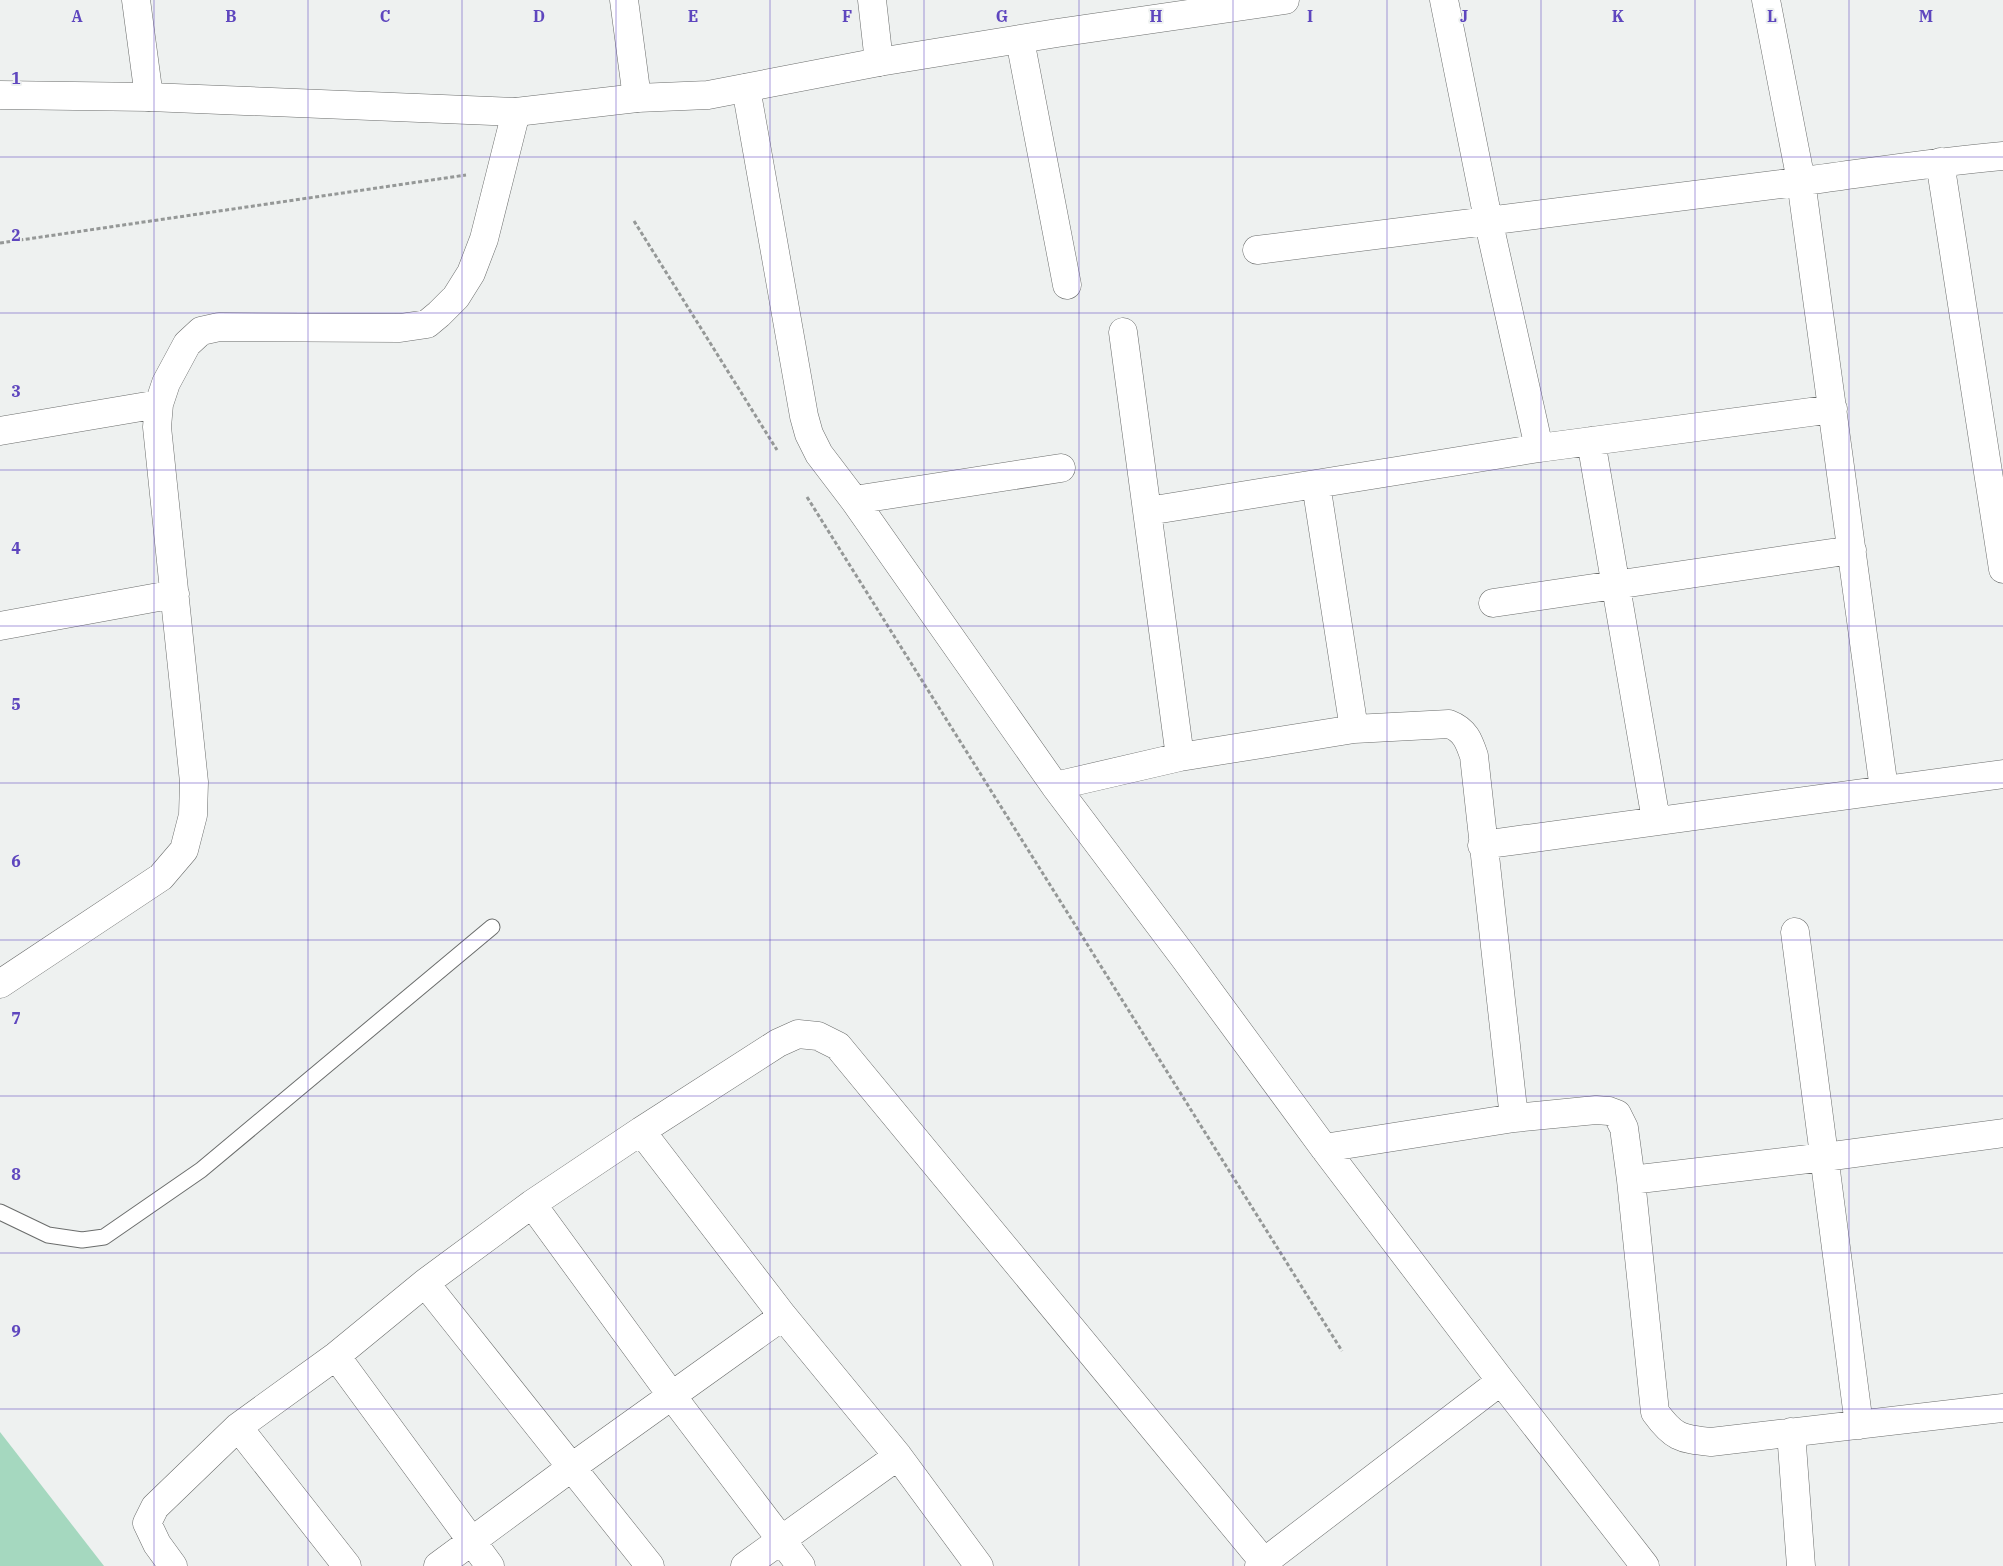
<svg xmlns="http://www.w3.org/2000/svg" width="2003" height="1566" font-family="'IBM Plex Serif',serif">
	<rect width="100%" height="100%" fill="#eef1f0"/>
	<path fill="#a5d8bf" d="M 0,1432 L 104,1566 L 0,1566 Z"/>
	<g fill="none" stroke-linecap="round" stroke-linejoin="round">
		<g stroke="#6b6d6c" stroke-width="17">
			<path id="lane" d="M 0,1212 L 48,1235 L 82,1240 L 104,1237 L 201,1170 L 492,927"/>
		</g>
		<g stroke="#6b6d6c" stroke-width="29">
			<path id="street" d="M 136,0 L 149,97
				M 624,0 L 637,98
				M 872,0 L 879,62
				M 1444,0 L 1488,219 L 1539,448
				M 1766,0 L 1801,181 L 1884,789
				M 1020,40 L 1067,285
				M 746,88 L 804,416 L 809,434 L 819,454 L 854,500 L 1055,786 L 1183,956 L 1324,1148 L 1501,1381 L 1645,1566
				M 1940,162 L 2003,569
				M 1257,250 C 1437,226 1617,203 1797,182 C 1866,173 1934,162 2003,156
				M 1123,332 L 1180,757
				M 0,431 L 159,404
				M 1591,441 L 1656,820
				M 854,500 L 1061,468
				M 1148,511 L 1539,448 L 1833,409
				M 1493,603 L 1852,550
				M 0,626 L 175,594
				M 1354,729 L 1449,724 C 1465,730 1469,741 1474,756 L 1514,1118
				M 1055,786 L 1180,757 L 1354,729 L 1316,484
				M 1482,845 L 2003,774
				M 1795,932 L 1859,1425
				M 0,984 L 161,877 L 184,850 L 193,815 L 194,782 L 157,427 L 159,404 L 166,383 L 187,344 L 201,331 L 219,327 L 400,328 L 427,324 L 439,314 L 456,297 L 471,273 L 484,239 L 516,112
				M 641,1131 L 778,1043 L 798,1034 L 818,1036 L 838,1046 L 1264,1562
				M 1324,1148 L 1514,1118 L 1596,1110 L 1609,1111 L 1617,1114 L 1624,1128 L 1631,1180 L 1655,1412 C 1673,1437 1680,1439 1711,1442 L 2003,1408
				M 1631,1180 L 1825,1157 L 2003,1133
				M 532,1204 L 672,1396 L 801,1566
				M 425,1283 L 650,1566
				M 336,1356 L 490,1566
				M 238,1427 L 347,1566
				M 1791,1432 L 1801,1566
				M 173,1566 L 157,1544 L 147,1523 L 155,1507 L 238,1427 L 336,1356 L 425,1283 L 532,1204 L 641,1131 L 783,1316 L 898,1456 L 979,1566
				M 438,1566 L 572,1467 L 783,1316
				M 745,1566 L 898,1456
				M 1259,1566 L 1501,1381"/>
		</g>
		<g stroke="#6b6d6c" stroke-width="29">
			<path id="secondary" d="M 0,95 L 149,97 L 516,112 L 637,98 L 708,95 L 879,62 L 1057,33 L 1285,0"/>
		</g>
		<path stroke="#959897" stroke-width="3" stroke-dasharray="4 2.5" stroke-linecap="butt" d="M 634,221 L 777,450
			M 0,243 L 466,175
			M 807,497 L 1342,1351"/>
		<use href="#lane" stroke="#fff" stroke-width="15"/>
		<use href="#street" stroke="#fff" stroke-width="28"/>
		<use href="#secondary" stroke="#fff" stroke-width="28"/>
	</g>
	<path fill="none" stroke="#5e46be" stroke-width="1" stroke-opacity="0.55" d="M 154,0 L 154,1566M 308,0 L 308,1566M 462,0 L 462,1566M 616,0 L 616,1566M 770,0 L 770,1566M 924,0 L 924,1566M 1079,0 L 1079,1566M 1233,0 L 1233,1566M 1387,0 L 1387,1566M 1541,0 L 1541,1566M 1695,0 L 1695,1566M 1849,0 L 1849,1566M 0,157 L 2003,157M 0,313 L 2003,313M 0,470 L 2003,470M 0,626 L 2003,626M 0,783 L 2003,783M 0,940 L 2003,940M 0,1096 L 2003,1096M 0,1253 L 2003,1253M 0,1409 L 2003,1409"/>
	<g font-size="16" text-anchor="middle" font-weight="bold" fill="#5e46be" stroke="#eef1f0" stroke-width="4" stroke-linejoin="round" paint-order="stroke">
		<text x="77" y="22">A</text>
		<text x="231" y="22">B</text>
		<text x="385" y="22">C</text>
		<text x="539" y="22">D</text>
		<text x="693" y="22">E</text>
		<text x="847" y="22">F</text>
		<text x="1002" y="22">G</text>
		<text x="1156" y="22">H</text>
		<text x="1310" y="22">I</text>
		<text x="1464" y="22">J</text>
		<text x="1618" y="22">K</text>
		<text x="1772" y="22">L</text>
		<text x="1926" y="22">M</text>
		<text x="16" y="84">1</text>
		<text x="16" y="241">2</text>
		<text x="16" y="397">3</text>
		<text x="16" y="554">4</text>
		<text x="16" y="710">5</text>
		<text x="16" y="867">6</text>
		<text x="16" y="1024">7</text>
		<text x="16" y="1180">8</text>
		<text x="16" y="1337">9</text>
	</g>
</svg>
